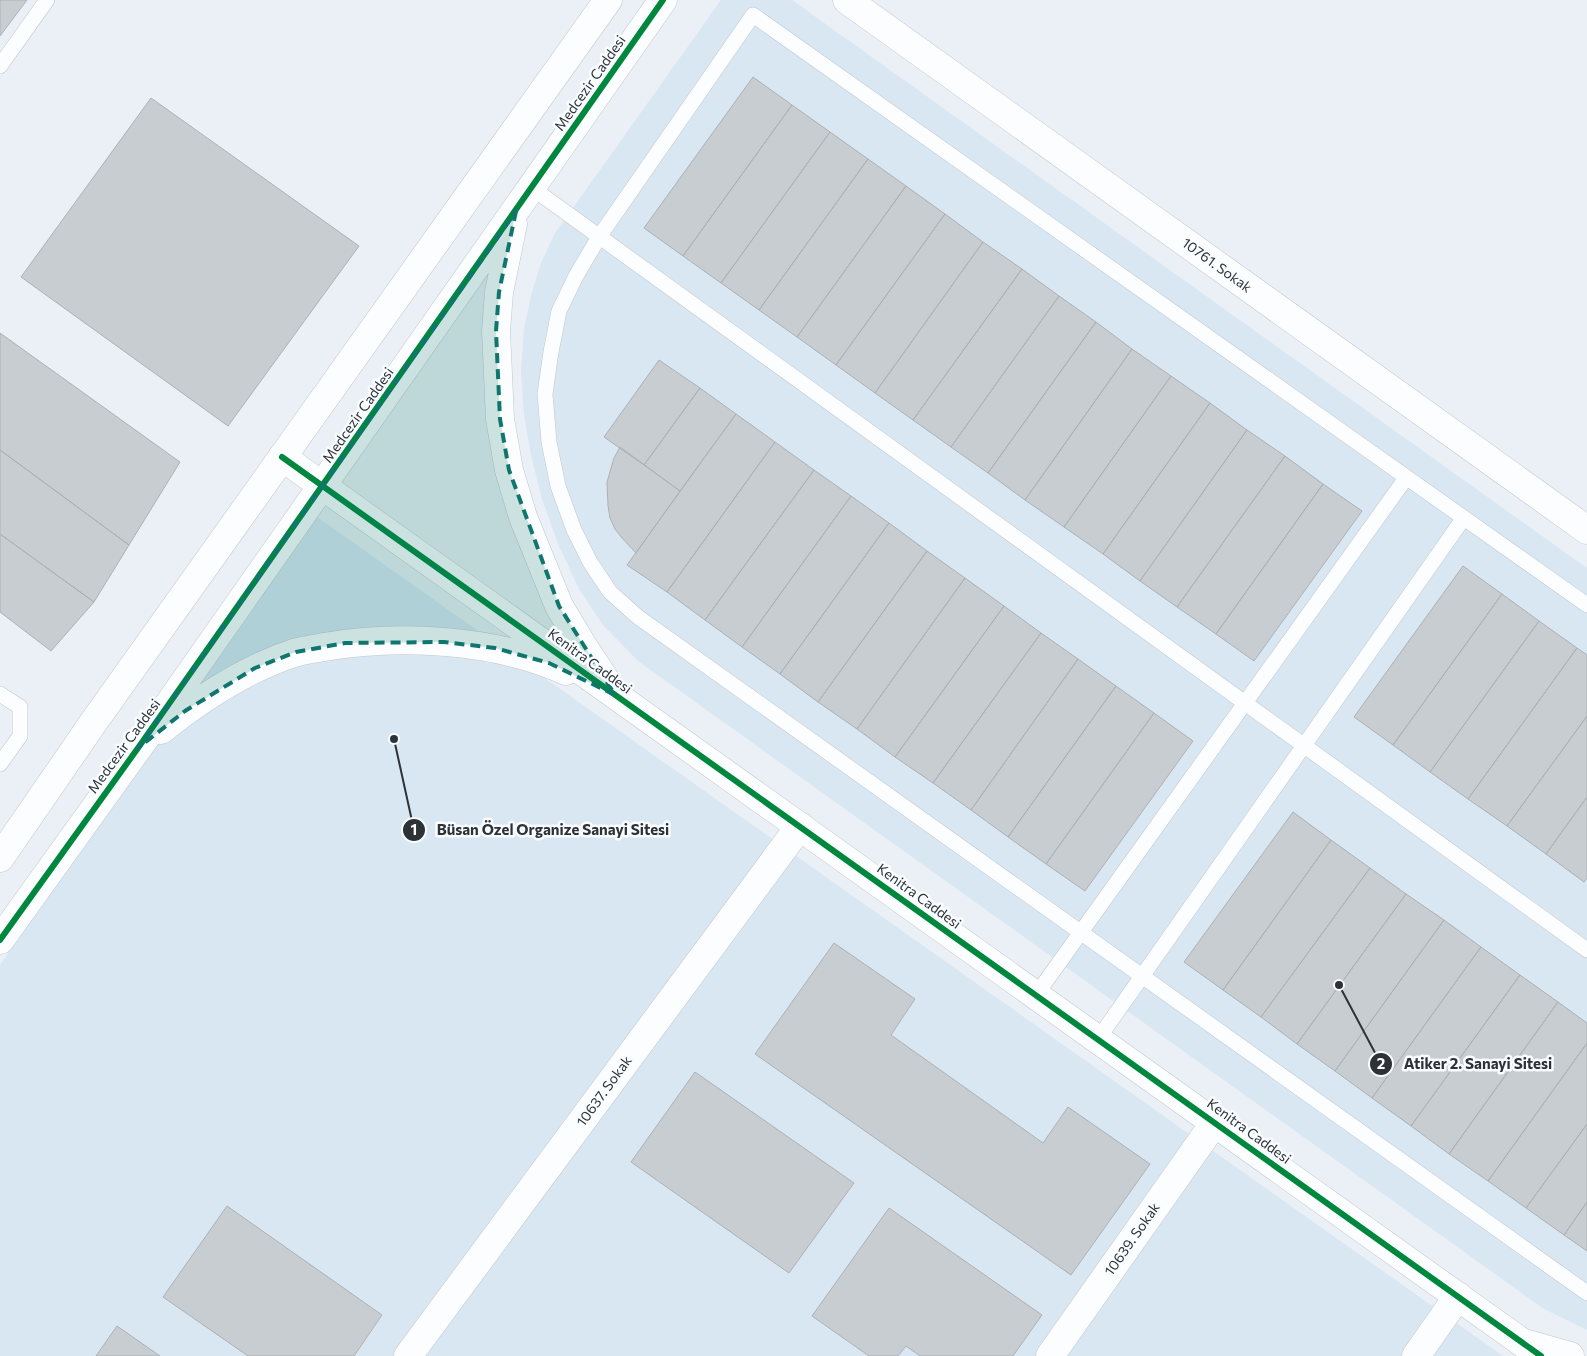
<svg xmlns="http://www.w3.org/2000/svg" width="1587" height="1356" font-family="Commissioner,sans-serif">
	<rect width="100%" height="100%" fill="#eaf0f6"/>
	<path fill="#d9e7f2" d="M 721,0 L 792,0 L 1587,568 L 1587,1330 L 1544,1309 L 638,661 L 602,624 L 579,589 L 558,544 L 542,499 L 531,455 L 524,415 L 521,371 L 524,329 L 531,295 L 541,263 L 555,233 Z
		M 313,514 L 1503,1356 L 0,1356 L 0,965 Z"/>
	<path fill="#c8cdd2" stroke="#acb1b5" d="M 0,0 L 27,0 L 0,36 Z
		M 753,77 L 792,105 L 683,256 L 644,228 Z
		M 151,98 L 359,246 L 228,426 L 21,277 Z
		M 792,105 L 830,132 L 721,283 L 683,256 Z
		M 830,132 L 868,159 L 759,310 L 721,283 Z
		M 868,159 L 906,186 L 797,337 L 759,310 Z
		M 906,186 L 945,214 L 836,365 L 797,337 Z
		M 945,214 L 983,242 L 875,393 L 836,365 Z
		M 983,242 L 1022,269 L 913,420 L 875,393 Z
		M 1022,269 L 1059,296 L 951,447 L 913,420 Z
		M 1059,296 L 1096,322 L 988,473 L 951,447 Z
		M 1096,322 L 1132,349 L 1025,500 L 988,473 Z
		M 0,333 L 180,462 L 129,545 L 0,450 Z
		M 1132,349 L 1171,376 L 1064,527 L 1025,500 Z
		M 659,360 L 700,388 L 644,465 L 604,437 Z
		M 1171,376 L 1210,403 L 1103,554 L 1064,527 Z
		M 700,388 L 736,414 L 680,491 L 644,465 Z
		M 1210,403 L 1247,430 L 1140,581 L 1103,554 Z
		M 736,414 L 775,442 L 667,592 L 627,565 Z
		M 1247,430 L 1285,456 L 1177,607 L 1140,581 Z
		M 775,442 L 814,470 L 705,620 L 667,592 Z
		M 620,447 L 680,491 L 636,553 L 622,538 L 615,529 L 610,518 L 608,506 L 607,482 L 614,458 Z
		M 0,450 L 129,545 L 94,602 L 0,534 Z
		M 1285,456 L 1323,484 L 1216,634 L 1177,607 Z
		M 814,470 L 851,496 L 742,647 L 705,620 Z
		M 1323,484 L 1362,511 L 1254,661 L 1216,634 Z
		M 851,496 L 889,523 L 780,674 L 742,647 Z
		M 889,523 L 927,551 L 818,702 L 780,674 Z
		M 0,534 L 94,602 L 51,651 L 0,612 Z
		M 927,551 L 965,578 L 857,729 L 818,702 Z
		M 1463,566 L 1502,594 L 1393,745 L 1354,717 Z
		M 965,578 L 1004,606 L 895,757 L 857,729 Z
		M 1502,594 L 1539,621 L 1430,772 L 1393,745 Z
		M 1004,606 L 1041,633 L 933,783 L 895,757 Z
		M 1539,621 L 1577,648 L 1468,799 L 1430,772 Z
		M 1041,633 L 1078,659 L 971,810 L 933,783 Z
		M 1577,648 L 1587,655 L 1587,716 L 1507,826 L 1468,799 Z
		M 1078,659 L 1116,686 L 1008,837 L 971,810 Z
		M 1116,686 L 1154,713 L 1046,864 L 1008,837 Z
		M 1154,713 L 1193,741 L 1085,891 L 1046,864 Z
		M 1587,716 L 1587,797 L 1546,854 L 1507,826 Z
		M 1587,797 L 1587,878 L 1584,882 L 1546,854 Z
		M 1293,812 L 1331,840 L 1223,990 L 1184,962 Z
		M 1331,840 L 1370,868 L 1261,1017 L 1223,990 Z
		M 1370,868 L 1406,894 L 1297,1044 L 1261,1017 Z
		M 1406,894 L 1444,920 L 1335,1071 L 1297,1044 Z
		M 1444,920 L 1481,947 L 1372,1098 L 1335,1071 Z
		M 834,943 L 915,999 L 891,1035 L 1043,1143 L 1068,1107 L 1150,1164 L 1071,1275 L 755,1054 Z
		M 1481,947 L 1520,975 L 1411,1126 L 1372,1098 Z
		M 1520,975 L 1558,1002 L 1449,1154 L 1411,1126 Z
		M 1558,1002 L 1587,1023 L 1587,1043 L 1488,1181 L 1449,1154 Z
		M 1587,1043 L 1587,1124 L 1526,1208 L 1488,1181 Z
		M 695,1072 L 854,1183 L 789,1273 L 631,1162 Z
		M 1587,1124 L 1587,1202 L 1564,1235 L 1526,1208 Z
		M 1587,1202 L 1587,1251 L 1564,1235 Z
		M 227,1206 L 382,1315 L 354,1356 L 248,1356 L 163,1297 Z
		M 889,1208 L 1042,1315 L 1013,1356 L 920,1356 L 906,1346 L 898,1356 L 869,1356 L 812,1316 Z
		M 117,1326 L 160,1356 L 96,1356 Z"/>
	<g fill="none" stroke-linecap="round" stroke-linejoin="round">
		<g stroke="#c2c7cc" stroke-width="16">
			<path id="service" d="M 0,66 L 47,0
				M 532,188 L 1587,950
				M 1587,605 L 753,15 L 599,237 L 576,276 L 559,311 L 551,352 L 545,394 L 549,442 L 558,486 L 574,530 L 590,562 L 610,592 L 638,617 L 1587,1293
				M 0,694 L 20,707 L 20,736 L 0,764
				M 1036,995 L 1406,478
				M 1098,1039 L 1463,519"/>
		</g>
		<g stroke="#c2c7cc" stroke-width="29">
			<path id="minor" d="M 847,0 L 1587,530
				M 408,1356 L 800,826
				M 1050,1356 L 1215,1122
				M 1416,1356 L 1458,1296"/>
		</g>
		<g stroke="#c2c7cc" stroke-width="29">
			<path id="tertiary" d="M 513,224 L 499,292 L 496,331 L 500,419 L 509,470 L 523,517 L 559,606 L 583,646 L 606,681
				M 282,457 L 1541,1356
				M 161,730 C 201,698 245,669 294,653 C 304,650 314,649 324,647 C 399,634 496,639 566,671
				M 0,858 L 93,723 L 608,0
				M 0,940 L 138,748 L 663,0
				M 1524,1343 L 1570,1356"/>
		</g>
		<use href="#service" stroke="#fcfdfe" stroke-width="15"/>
		<use href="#minor" stroke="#fcfdfe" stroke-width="28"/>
		<use href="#tertiary" stroke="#fcfdfe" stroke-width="28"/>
		<g stroke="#fafdff" stroke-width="9">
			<path id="cycleway" d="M 282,457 L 1541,1356
				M 0,940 L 138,748 L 663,0"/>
		</g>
		<use href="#cycleway" stroke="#00873e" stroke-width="6"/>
	</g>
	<path fill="#0f766e" fill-opacity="0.2" stroke="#0f766e" stroke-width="4" stroke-dasharray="10 6" stroke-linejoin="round" d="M 516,211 L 499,292 L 496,331 L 500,419 L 509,470 L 559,606 L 615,695 L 549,663 L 495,648 L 444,642 L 345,643 L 296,652 L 255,668 L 185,711 L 138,748 Z"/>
	<g text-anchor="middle" stroke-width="5" stroke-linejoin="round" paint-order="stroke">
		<g font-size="14" fill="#2d3236" stroke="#fafdff">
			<text transform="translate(590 83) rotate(-55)" y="5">Medcezir Caddesi</text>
			<text transform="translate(1217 265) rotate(36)" y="5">10761. Sokak</text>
			<text transform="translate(358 415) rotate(-55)" y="5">Medcezir Caddesi</text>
			<text transform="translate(590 661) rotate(36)" y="5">Kenitra Caddesi</text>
			<text transform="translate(124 746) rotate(-54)" y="5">Medcezir Caddesi</text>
			<text transform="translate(919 896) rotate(36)" y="5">Kenitra Caddesi</text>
			<text transform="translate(604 1091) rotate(-54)" y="5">10637. Sokak</text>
			<text transform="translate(1249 1131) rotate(36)" y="5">Kenitra Caddesi</text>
			<text transform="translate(1132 1239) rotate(-55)" y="5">10639. Sokak</text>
		</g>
	</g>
	<path fill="none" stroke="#2d3236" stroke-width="2" d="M394 739L414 830M1339 985L1381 1064"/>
	<g fill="#2d3236" stroke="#fafdff" stroke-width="2">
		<circle cx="394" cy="739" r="5"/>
		<circle cx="1339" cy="985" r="5"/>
		<circle cx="414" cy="830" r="12"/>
		<circle cx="1381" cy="1064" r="12"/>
	</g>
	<g font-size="15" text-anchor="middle" font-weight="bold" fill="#fff">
		<text x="414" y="835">1</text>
		<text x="1381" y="1069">2</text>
	</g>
	<g font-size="15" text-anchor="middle" font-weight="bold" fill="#2d3236" stroke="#fafdff" stroke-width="5" stroke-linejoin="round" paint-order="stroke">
		<text x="553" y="835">Büsan Özel Organize Sanayi Sitesi</text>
		<text x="1478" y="1069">Atiker 2. Sanayi Sitesi</text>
	</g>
</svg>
